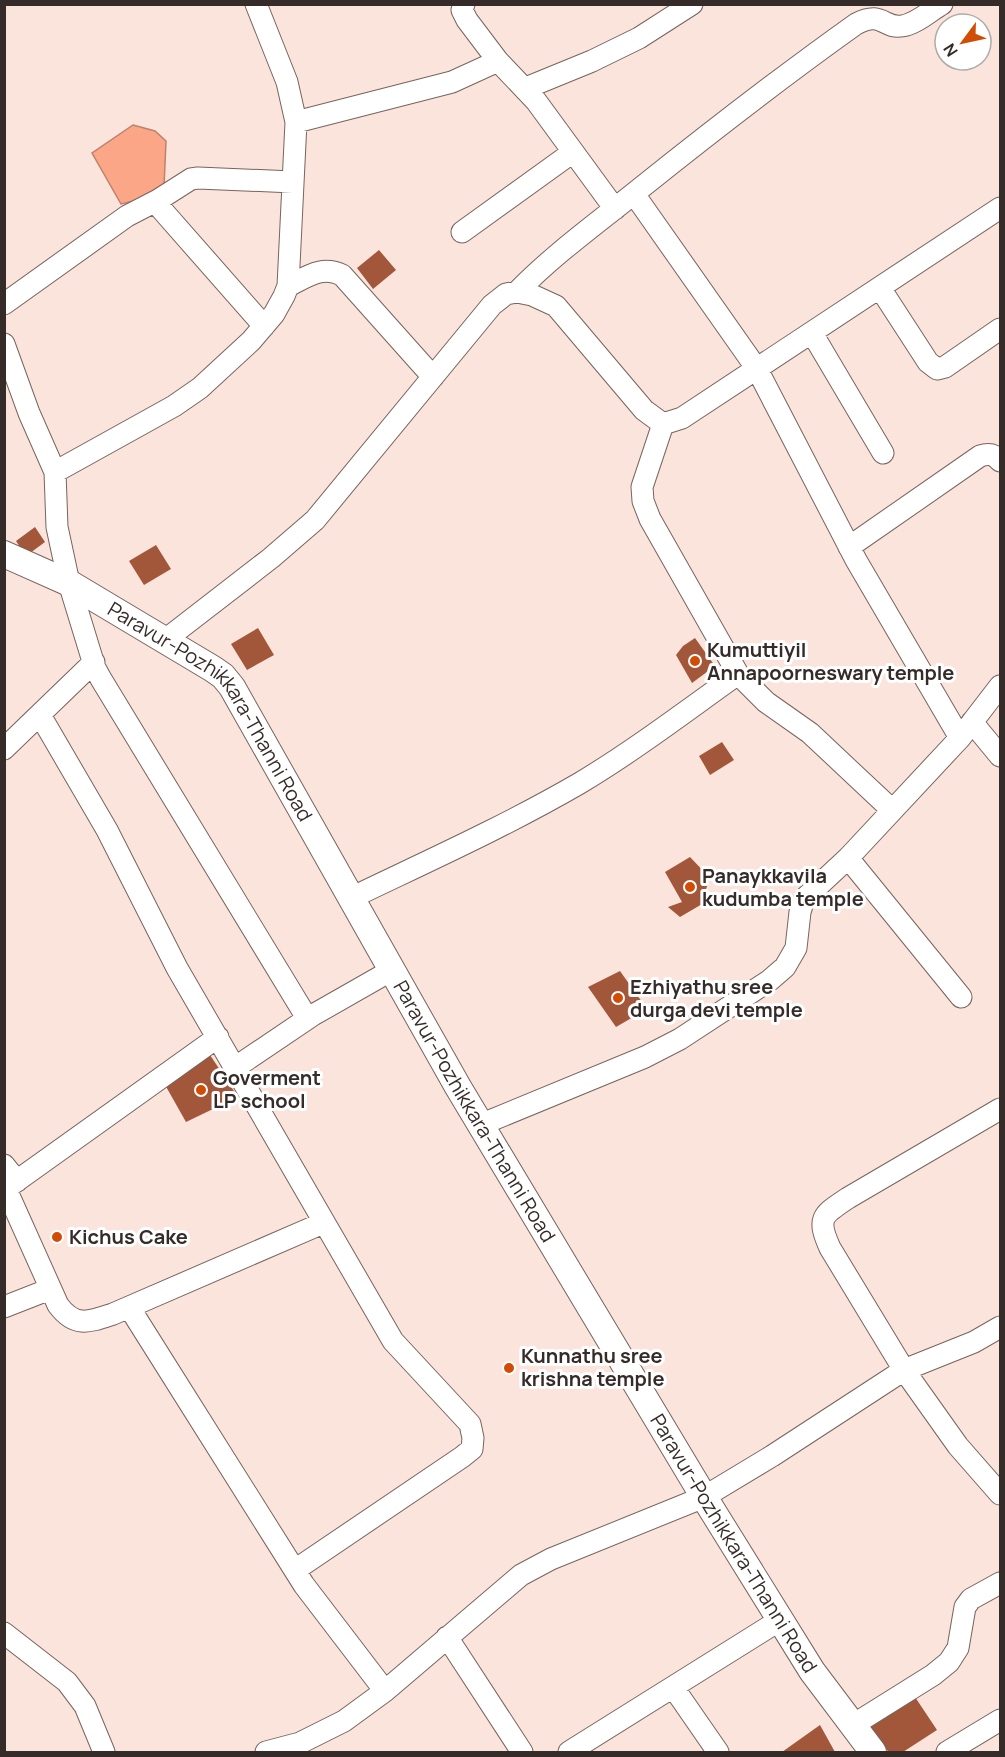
<svg xmlns="http://www.w3.org/2000/svg" width="1005" height="1757" font-family="Manrope,sans-serif">
	<rect width="100%" height="100%" fill="#fae4dc"/>
	<path fill="#faa687" stroke="#bf816b" stroke-width="1.5" d="M 133,125 L 155,131 L 166,141 L 164,187 L 134,201 L 121,204 L 92,153 Z"/>
	<path fill="#a2573a" d="M 379,250 L 396,270 L 373,289 L 357,268 Z
		M 35,527 L 45,542 L 26,556 L 16,541 Z
		M 156,545 L 171,569 L 144,585 L 129,561 Z
		M 258,628 L 274,655 L 247,670 L 231,644 Z
		M 695,638 L 715,666 L 692,683 L 676,655 L 683,646 Z
		M 722,742 L 734,760 L 710,775 L 699,756 Z
		M 690,857 L 710,878 L 704,895 L 709,900 L 680,917 L 668,907 L 682,902 L 665,872 Z
		M 620,971 L 647,1009 L 616,1027 L 588,987 Z
		M 208,1052 L 238,1097 L 186,1122 L 164,1083 Z
		M 915,1697 L 937,1730 L 903,1752 L 889,1752 L 864,1728 Z
		M 820,1725 L 835,1752 L 782,1752 Z"/>
	<g fill="none" stroke-linecap="round" stroke-linejoin="round">
		<g stroke="#77645d" stroke-width="23">
			<path id="minor" d="M 256,4 L 287,82 L 296,122 L 288,286 L 284,296 L 274,314 L 251,341 L 200,388 L 174,406 L 55,472 L 57,527 L 69,583 L 95,668 L 101,679 L 307,1018
				M 464,4 L 462,10 L 467,20 L 498,61 L 536,101 L 615,209
				M 526,88 L 592,61 L 639,38 L 692,4
				M 296,122 L 452,82 L 498,61
				M 634,194 L 757,369 L 856,560 L 960,738
				M 155,202 L 264,326
				M 462,232 L 573,152
				M 288,286 C 307,277 322,265 342,275 L 433,377
				M 880,288 L 928,362 L 937,369 L 945,367 L 1000,329
				M 517,292 C 555,253 600,221 642,187 C 712,131 783,76 856,24 C 883,10 883,29 902,26 C 916,24 930,11 942,4
				M 4,304 L 127,216 L 158,200 L 191,179 L 198,178 L 293,182
				M 812,333 L 883,453
				M 4,344 L 29,413 L 55,472
				M 663,424 L 642,487 L 643,501 L 650,519 L 738,674 L 766,702 L 810,733 L 892,810
				M 849,547 L 980,456 C 989,453 994,454 1000,461
				M 165,640 L 271,558 L 315,520 L 492,305 L 506,294 L 517,292 L 532,295 L 556,306 L 644,410 L 663,424 L 682,418 L 1000,208
				M 40,715 L 107,830 L 177,968 L 393,1341 L 470,1424 L 473,1438 L 472,1449 L 462,1457 L 295,1570
				M 972,722 L 1000,756
				M 4,749 L 94,662
				M 848,858 L 961,997
				M 351,898 C 428,861 506,826 580,783 C 635,750 686,711 738,674
				M 236,1067 L 313,1015 L 392,970
				M 1000,1109 L 848,1198 C 823,1215 816,1217 830,1248 L 904,1370 L 958,1446 L 1000,1494
				M 480,1125 L 645,1057 L 680,1039 L 770,980 L 785,967 L 796,948 L 800,912 L 804,899 L 848,858 L 960,738 L 1000,686
				M 4,1165 L 17,1181
				M 6,1189 L 58,1305 C 75,1328 89,1322 113,1314 L 323,1223
				M 4,1190 L 218,1037
				M 4,1307 L 50,1289
				M 129,1307 L 304,1585 L 385,1691
				M 4,1633 L 67,1682 L 85,1706 L 104,1752
				M 447,1637 L 522,1752
				M 673,1687 L 718,1752
				M 853,1725 L 933,1675 L 949,1662 L 958,1648 L 965,1607 L 971,1599 L 1000,1583
				M 266,1752 L 300,1743 L 344,1721 L 385,1691 L 521,1575 L 551,1559 L 704,1497 L 772,1456 L 904,1370 L 974,1342 L 1000,1327
				M 569,1752 L 780,1620
				M 947,1752 L 1000,1720"/>
		</g>
		<g stroke="#77645d" stroke-width="28">
			<g id="major">
				<path id="s1" d="M 4,554 L 69,583 L 213,669 L 223,676 L 232,687 L 458,1087 L 704,1497 L 812,1671 L 873,1752"/>
			</g>
		</g>
		<use href="#minor" stroke="#fff" stroke-width="21"/>
		<use href="#major" stroke="#fff" stroke-width="26"/>
	</g>
	<g fill="#d14d05" stroke="#fff" stroke-width="2">
		<circle cx="695" cy="661" r="6"/>
		<circle cx="690" cy="887" r="6"/>
		<circle cx="618" cy="998" r="6"/>
		<circle cx="201" cy="1090" r="6"/>
		<circle cx="57" cy="1237" r="6"/>
		<circle cx="509" cy="1368" r="6"/>
	</g>
	<g text-anchor="middle" stroke-width="6" stroke-linejoin="round" paint-order="stroke">
		<g font-size="20" font-weight="bold" fill="#352c29" stroke="#fff" text-anchor="start">
			<text x="707" y="657">Kumuttiyil<tspan x="707" dy="23">Annapoorneswary temple</tspan></text>
			<text x="702" y="883">Panaykkavila<tspan x="702" dy="23">kudumba temple</tspan></text>
			<text x="630" y="994">Ezhiyathu sree<tspan x="630" dy="23">durga devi temple</tspan></text>
			<text x="213" y="1085">Goverment<tspan x="213" dy="23">LP school</tspan></text>
			<text x="69" y="1244">Kichus Cake</text>
			<text x="521" y="1363">Kunnathu sree<tspan x="521" dy="23">krishna temple</tspan></text>
		</g>
		<g font-size="20" fill="#352c29" stroke="#fff">
			<text dy="7" stroke="none"><textPath href="#s1" startOffset="268">Paravur-Pozhikkara-Thanni Road</textPath></text>
			<text dy="7" stroke="none"><textPath href="#s1" startOffset="754">Paravur-Pozhikkara-Thanni Road</textPath></text>
			<text dy="7" stroke="none"><textPath href="#s1" startOffset="1258">Paravur-Pozhikkara-Thanni Road</textPath></text>
		</g>
	</g>
	<rect width="1005" height="1757" fill="none" stroke="#352c29" stroke-width="12"/>
	<g transform="translate(963 42) rotate(237)"><circle r="28" fill="#ffffff" stroke="#aeaba9" stroke-width="1.5"/>
	<path d="M0-4.5L10 22L0 15L-10 22Z" fill="#d14d05"/>
	<text y="-9" font-size="16" font-weight="bold" text-anchor="middle" fill="#352c29">N</text>
	</g>
</svg>
